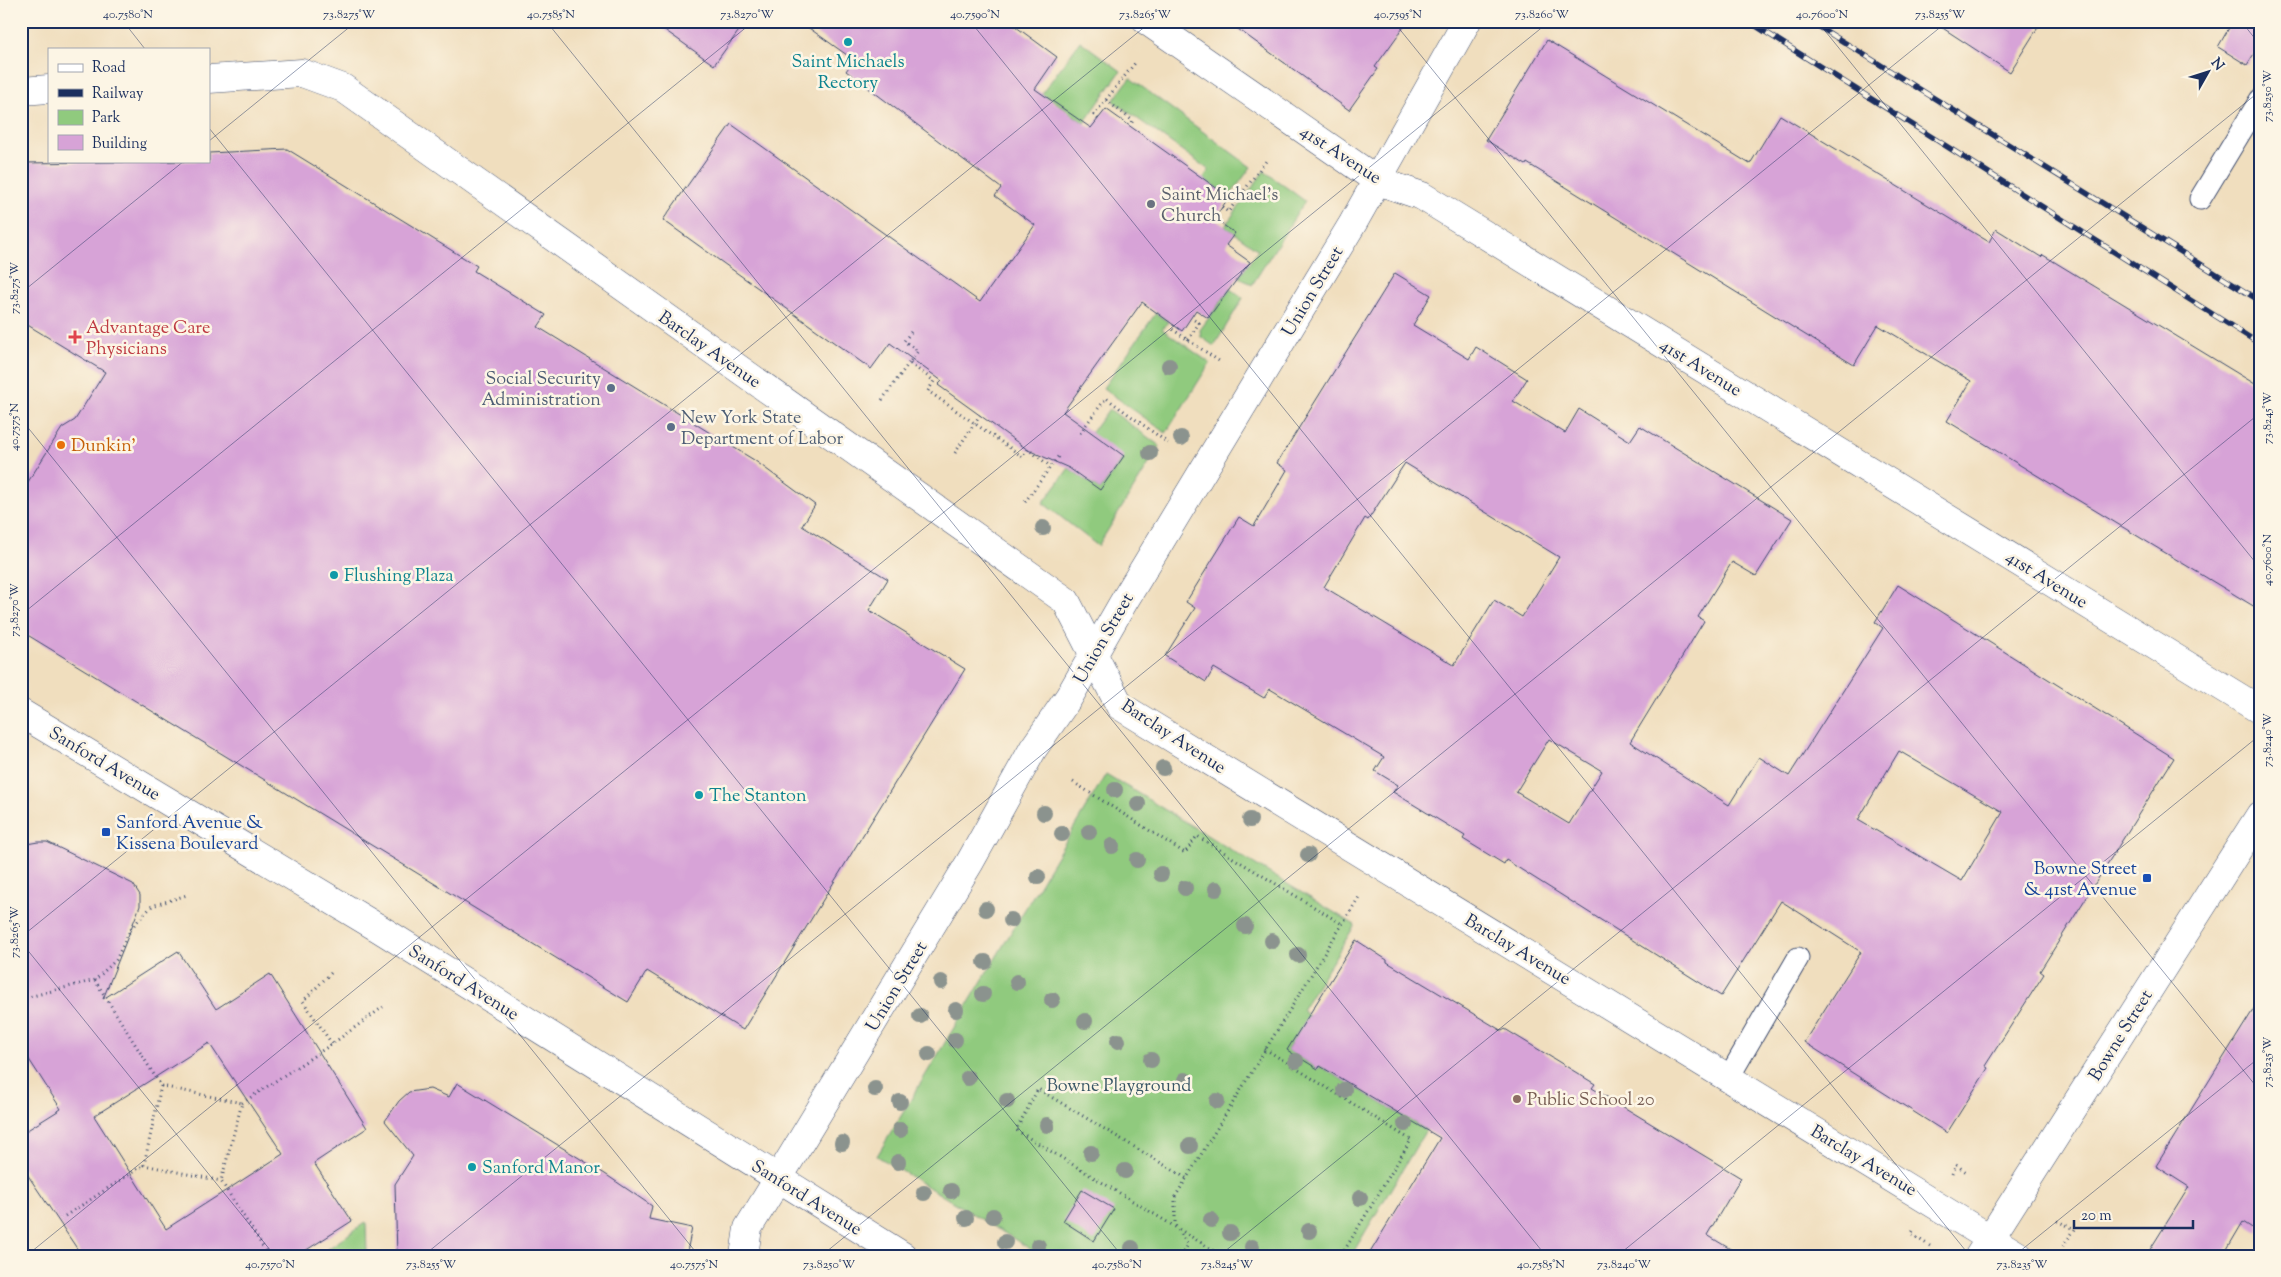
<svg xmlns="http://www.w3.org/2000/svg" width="2281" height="1277" font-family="'Sorts Mill Goudy',serif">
	<rect width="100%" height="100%" fill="#fcf5e5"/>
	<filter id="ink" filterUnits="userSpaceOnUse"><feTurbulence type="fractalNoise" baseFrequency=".02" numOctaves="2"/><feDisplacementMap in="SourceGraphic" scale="10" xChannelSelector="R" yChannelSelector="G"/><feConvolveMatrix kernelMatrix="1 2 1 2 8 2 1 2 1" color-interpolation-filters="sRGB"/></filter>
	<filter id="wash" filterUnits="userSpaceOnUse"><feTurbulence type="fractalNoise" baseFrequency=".0096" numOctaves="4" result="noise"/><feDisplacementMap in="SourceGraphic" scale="20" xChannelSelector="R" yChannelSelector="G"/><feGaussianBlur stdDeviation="1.12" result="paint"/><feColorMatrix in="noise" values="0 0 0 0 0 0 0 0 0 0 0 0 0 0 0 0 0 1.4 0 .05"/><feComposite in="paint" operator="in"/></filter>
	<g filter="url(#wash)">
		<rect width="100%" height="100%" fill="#f0debe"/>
		<path fill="#90ca7e" stroke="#567c6e" d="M 1080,41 L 1121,71 L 1084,123 L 1049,97 L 1039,111 L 1033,106 Z
			M 1130,78 L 1251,167 L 1229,197 L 1204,179 L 1209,170 L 1113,101 Z
			M 1264,171 L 1305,201 L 1252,285 L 1239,277 L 1258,250 L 1225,226 Z
			M 1230,289 L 1243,298 L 1214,346 L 1201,337 L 1200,330 Z
			M 1156,313 L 1168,322 L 1162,329 L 1210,363 L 1166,433 L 1103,388 Z
			M 1109,409 L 1160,446 L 1098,546 L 1043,503 L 1069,468 L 1100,490 L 1124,457 L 1091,433 Z
			M 1106,774 L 1355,925 L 1302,1010 L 1309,1016 L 1287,1050 L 1318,1069 L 1320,1066 L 1426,1130 L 1351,1256 L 1042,1256 L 877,1156 Z
			M 366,1222 L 367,1256 L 318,1256 Z"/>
		<g id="blocks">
			<path fill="#d7a3d7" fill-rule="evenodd" d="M 652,21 L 746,21 L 714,65 Z
				M 799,21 L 1008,21 L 1057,57 L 1035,89 L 1091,128 L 1106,109 L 1229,197 L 1214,219 L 1235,233 L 1226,245 L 1250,262 L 1208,318 L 1196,310 L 1182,331 L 1142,302 L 1063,412 L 1124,456 L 1100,490 L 1069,468 L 1028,450 L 938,385 L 942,381 L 890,343 L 871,369 L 663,220 L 731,124 L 980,302 L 1035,225 L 995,196 L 1001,188 L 846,71 L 854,60 Z
				M 1227,21 L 1408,21 L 1375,67 L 1378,69 L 1349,110 Z
				M 1932,21 L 2042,21 L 2010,72 Z
				M 2233,21 L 2260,21 L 2260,44 L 2247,65 L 2218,47 Z
				M 1547,40 L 1750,164 L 1780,115 L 1989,242 L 1996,229 L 2041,257 L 2043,255 L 2260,387 L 2260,610 L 1947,421 L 1971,381 L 1878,325 L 1854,365 L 1527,163 L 1526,165 L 1486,140 Z
				M 287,149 L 477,266 L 474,271 L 546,315 L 538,327 L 754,460 L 815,505 L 802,526 L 888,579 L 869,610 L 965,669 L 743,1030 L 647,971 L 628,1002 L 21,631 L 21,493 L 62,428 L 75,420 L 105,372 L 21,321 L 21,163 L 209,161 L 209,153 Z
				M 1395,273 L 1431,295 L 1413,325 L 1469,359 L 1476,347 L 1527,379 L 1513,401 L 1565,433 L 1579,409 L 1630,441 L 1640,426 L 1792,519 L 1756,576 L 1732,562 L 1698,617 L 1704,621 L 1630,742 L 1729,805 L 1759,757 L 1789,776 L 1883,628 L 1875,622 L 1898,585 L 2174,758 L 2040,971 L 2044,974 L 1985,1066 L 1988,1068 L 1947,1133 L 1804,1042 L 1861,952 L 1781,901 L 1721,996 L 1506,860 L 1504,864 L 1463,839 L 1465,836 L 1393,792 L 1398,785 L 1375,771 L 1384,757 L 1270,689 L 1264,698 L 1214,668 L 1206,682 L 1165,656 L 1195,608 L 1186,602 L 1239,517 L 1254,526 L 1287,470 L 1277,463 ZM 1405,463 L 1559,557 L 1522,617 L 1494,600 L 1454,665 L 1324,587 L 1365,518 L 1368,520 ZM 1549,739 L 1602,771 L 1569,824 L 1516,792 ZM 1899,751 L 2003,812 L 1962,881 L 1858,820 Z
				M 38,842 L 47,842 L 133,884 L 140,895 L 140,906 L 103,999 L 178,951 L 216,1009 L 270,974 L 367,1128 L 314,1163 L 352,1221 L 297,1256 L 82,1256 L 21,1165 L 21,1134 L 61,1109 L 21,1047 L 21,845 ZM 209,1043 L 283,1154 L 166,1229 L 94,1116 Z
				M 1356,940 L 1387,960 L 1387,962 L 1502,1031 L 1505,1029 L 1595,1084 L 1592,1088 L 1741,1178 L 1707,1235 L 1742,1256 L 1368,1256 L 1440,1138 L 1320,1066 L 1318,1069 L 1287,1050 Z
				M 2260,999 L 2260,1233 L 2243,1222 L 2223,1256 L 2146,1256 L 2189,1187 L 2156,1166 Z
				M 457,1083 L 605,1174 L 652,1206 L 649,1219 L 692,1228 L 686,1256 L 397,1256 L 395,1184 L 413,1156 L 385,1121 L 399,1101 L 409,1092 L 430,1089 L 449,1097 Z
				M 1082,1190 L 1114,1209 L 1094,1241 L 1063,1221 Z"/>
		</g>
	</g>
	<g filter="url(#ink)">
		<use href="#blocks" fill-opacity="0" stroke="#3b496c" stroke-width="1"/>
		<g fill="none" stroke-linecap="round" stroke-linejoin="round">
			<g stroke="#3b496c" stroke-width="23">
				<path id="service" d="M 2200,199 L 2260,100
					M 1729,1077 L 1798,958"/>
			</g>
			<g stroke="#3b496c" stroke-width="29">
				<path id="minor" d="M 1147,21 L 1378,181 L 1422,196 L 2260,710
					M 209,79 L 302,73 L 343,88 L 1066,601 L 1120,706 L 2019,1256
					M 21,91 L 49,89
					M 744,1256 L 748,1228 L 778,1179"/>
			</g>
			<g stroke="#3b496c" stroke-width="29">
				<path id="tertiary" d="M 21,713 L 380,929 L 903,1256
					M 778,1179 L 970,862 L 1033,749 L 1069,697 L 1123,603 L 1353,223 L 1467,21
					M 1979,1256 L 2260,815"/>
			</g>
			<path stroke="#3b496c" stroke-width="3" stroke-dasharray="1 4" stroke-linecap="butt" d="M 1106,100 L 1133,121 L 1130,125
				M 1098,119 L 1094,115 L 1135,63
				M 1222,207 L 1228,212 L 1266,161
				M 1174,325 L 1172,329 L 1219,361
				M 911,332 L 904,341 L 918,351 L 909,363 L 934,381 L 928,391 L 1023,457 L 1028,449 L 1050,466
				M 1188,340 L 1199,323 L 1191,318
				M 882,400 L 909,363
				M 1080,433 L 1106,398 L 1168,443
				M 955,453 L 980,415
				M 1025,502 L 1060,454
				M 1073,782 L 1185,853 L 1197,836 L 1342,924
				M 331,973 L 303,1001 L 332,1044
				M 95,980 L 161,1086 L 242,1103 L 221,1181 L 269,1256
				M 21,999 L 95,980 L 116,960 L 131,928 L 152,906 L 187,895
				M 1265,1049 L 1411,1140 L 1341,1256
				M 161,1086 L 144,1165 L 221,1181
				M 242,1103 L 332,1044 L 383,1007
				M 1952,1174 L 1956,1165 L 1968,1173
				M 1186,1178 L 1038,1089 L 1016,1130 L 1223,1256
				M 65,1216 L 144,1165
				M 2057,1221 L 2075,1229 L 2063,1246
				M 1913,1231 L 1911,1234 L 1930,1246
				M 1181,1256 L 1188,1245 L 1175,1225 L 1175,1197 L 1359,897"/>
			<use href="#service" stroke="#fff" stroke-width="21"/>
			<use href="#minor" stroke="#fff" stroke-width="28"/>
			<use href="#tertiary" stroke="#fff" stroke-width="28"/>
			<g stroke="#1b2f5e" stroke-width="5.5">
				<path id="rail" d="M 1748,21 L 2260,344
					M 1810,21 L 2260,301"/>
			</g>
			<use href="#rail" stroke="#fcf5e5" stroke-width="4" stroke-dasharray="11" stroke-linecap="butt"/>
		</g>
		<g fill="#8b938e">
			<circle cx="1169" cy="366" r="8"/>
			<circle cx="1181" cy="438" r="8"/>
			<circle cx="1150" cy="453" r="8"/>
			<circle cx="1043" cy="528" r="8"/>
			<circle cx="1163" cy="768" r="8"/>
			<circle cx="1115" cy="790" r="8"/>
			<circle cx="1138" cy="804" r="8"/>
			<circle cx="1044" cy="813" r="8"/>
			<circle cx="1250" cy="820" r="8"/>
			<circle cx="1089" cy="832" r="8"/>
			<circle cx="1062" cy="834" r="8"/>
			<circle cx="1112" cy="846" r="8"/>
			<circle cx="1308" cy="855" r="8"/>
			<circle cx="1137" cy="860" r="8"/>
			<circle cx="1161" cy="874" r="8"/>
			<circle cx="1038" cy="877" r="8"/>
			<circle cx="1185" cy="888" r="8"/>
			<circle cx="1216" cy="889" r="8"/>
			<circle cx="986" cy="909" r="8"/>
			<circle cx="1011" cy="920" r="8"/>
			<circle cx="1245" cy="926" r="8"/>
			<circle cx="1272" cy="941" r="8"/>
			<circle cx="1298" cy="955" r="8"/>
			<circle cx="985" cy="962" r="8"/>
			<circle cx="941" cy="982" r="8"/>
			<circle cx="1017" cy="982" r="8"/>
			<circle cx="983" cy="994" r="8"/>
			<circle cx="1052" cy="1000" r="8"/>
			<circle cx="956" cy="1010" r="8"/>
			<circle cx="920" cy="1016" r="8"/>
			<circle cx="1085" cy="1021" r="8"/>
			<circle cx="955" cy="1040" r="8"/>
			<circle cx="1118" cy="1041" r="8"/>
			<circle cx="929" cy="1054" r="8"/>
			<circle cx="1151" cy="1060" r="8"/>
			<circle cx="1296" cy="1061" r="8"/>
			<circle cx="968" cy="1078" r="8"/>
			<circle cx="1185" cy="1080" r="8"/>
			<circle cx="875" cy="1089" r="8"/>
			<circle cx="1344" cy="1090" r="8"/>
			<circle cx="1007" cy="1101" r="8"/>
			<circle cx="1217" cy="1101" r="8"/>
			<circle cx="900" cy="1102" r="8"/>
			<circle cx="1405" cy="1124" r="8"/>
			<circle cx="1047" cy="1125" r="8"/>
			<circle cx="900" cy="1130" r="8"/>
			<circle cx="842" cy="1143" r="8"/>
			<circle cx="1190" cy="1146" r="8"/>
			<circle cx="1091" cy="1153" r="8"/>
			<circle cx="898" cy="1162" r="8"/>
			<circle cx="1125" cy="1171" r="8"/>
			<circle cx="951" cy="1191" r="8"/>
			<circle cx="924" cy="1193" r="8"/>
			<circle cx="1360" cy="1198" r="8"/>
			<circle cx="993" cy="1216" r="8"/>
			<circle cx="966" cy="1218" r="8"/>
			<circle cx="1211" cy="1220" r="8"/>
			<circle cx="1309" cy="1231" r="8"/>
			<circle cx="1230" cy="1233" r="8"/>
			<circle cx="1005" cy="1242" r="8"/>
			<circle cx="1038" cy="1246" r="8"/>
			<circle cx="1252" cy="1247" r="8"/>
			<circle cx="1132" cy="1248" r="8"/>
		</g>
	</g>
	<path fill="none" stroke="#1b2f5e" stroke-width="1" stroke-opacity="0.45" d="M 123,21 L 145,49M 546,21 L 1546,1256M 970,21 L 1970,1256M 1393,21 L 2260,1091M 1817,21 L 2260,568M 2241,21 L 2260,45M 209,128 L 1122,1256M 209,141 L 357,21M 21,293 L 184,161M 21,419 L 699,1256M 21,615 L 754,21M 21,937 L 1152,21M 21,942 L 275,1256M 26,1256 L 1550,21M 423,1256 L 1948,21M 821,1256 L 2260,91M 1219,1256 L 2260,413M 1617,1256 L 2260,735M 2014,1256 L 2260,1057"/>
	<g fill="#0f9aa8" stroke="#fcf5e5" stroke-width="2">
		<circle cx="848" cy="42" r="5"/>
		<circle cx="334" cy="575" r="5"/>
		<circle cx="699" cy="795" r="5"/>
		<circle cx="472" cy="1167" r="5"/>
	</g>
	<circle fill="#6b7280" stroke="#fcf5e5" stroke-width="2" cx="1151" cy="204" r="5"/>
	<path fill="#e0444e" stroke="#fcf5e5" stroke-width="2" d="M72.5 329.5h5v5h5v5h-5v5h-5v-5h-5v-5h5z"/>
	<g fill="#5c6f8a" stroke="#fcf5e5" stroke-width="2">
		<circle cx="611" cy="388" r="5"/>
		<circle cx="671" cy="427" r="5"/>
	</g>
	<circle fill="#e8710a" stroke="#fcf5e5" stroke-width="2" cx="61" cy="445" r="5"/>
	<g fill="#1a4fb4" stroke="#fcf5e5" stroke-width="2">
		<rect x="101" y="827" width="10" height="10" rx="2.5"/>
		<rect x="2142" y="873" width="10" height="10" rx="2.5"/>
	</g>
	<circle fill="#8d6e63" stroke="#fcf5e5" stroke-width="2" cx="1517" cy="1099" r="5"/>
	<g text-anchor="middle" stroke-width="5" stroke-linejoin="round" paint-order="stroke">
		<g font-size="18" fill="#0d838f" stroke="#fcf5e5" text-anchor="start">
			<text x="848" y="67" text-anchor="middle">Saint Michaels<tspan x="848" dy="21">Rectory</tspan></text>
			<text x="344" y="581">Flushing Plaza</text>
			<text x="709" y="801">The Stanton</text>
			<text x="482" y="1173">Sanford Manor</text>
		</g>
		<g font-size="18" fill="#1b2f5e" stroke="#fcf5e5">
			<text transform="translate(1341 154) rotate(33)" y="6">41st Avenue</text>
			<text transform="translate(1312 291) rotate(-59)" y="6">Union Street</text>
			<text transform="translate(710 349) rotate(35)" y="6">Barclay Avenue</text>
			<text transform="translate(1701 367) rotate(32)" y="6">41st Avenue</text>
			<text transform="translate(2047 579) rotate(32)" y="6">41st Avenue</text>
			<text transform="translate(1103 638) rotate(-60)" y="6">Union Street</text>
			<text transform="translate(1174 736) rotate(33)" y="6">Barclay Avenue</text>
			<text transform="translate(105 763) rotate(31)" y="6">Sanford Avenue</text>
			<text transform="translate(1518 949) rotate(31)" y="6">Barclay Avenue</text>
			<text transform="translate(464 982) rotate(32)" y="6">Sanford Avenue</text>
			<text transform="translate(896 986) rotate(-59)" y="6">Union Street</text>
			<text transform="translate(2120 1035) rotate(-58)" y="6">Bowne Street</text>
			<text transform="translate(1864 1160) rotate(31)" y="6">Barclay Avenue</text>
			<text transform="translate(807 1197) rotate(32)" y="6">Sanford Avenue</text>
		</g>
		<g font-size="18" fill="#5b616d" stroke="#fcf5e5" text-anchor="start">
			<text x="1161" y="200">Saint Michael's<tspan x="1161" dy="21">Church</tspan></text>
		</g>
		<g font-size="18" fill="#be3a42" stroke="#fcf5e5" text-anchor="start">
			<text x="86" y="333">Advantage Care<tspan x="86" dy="21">Physicians</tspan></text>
		</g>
		<g font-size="18" fill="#4e5e75" stroke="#fcf5e5" text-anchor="end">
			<text x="601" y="384">Social Security<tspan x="601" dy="21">Administration</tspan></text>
			<text x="681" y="423" text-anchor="start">New York State<tspan x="681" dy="21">Department of Labor</tspan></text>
		</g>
		<g font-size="18" fill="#c56008" stroke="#fcf5e5" text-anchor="start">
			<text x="71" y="451">Dunkin'</text>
		</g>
		<g font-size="18" fill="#164399" stroke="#fcf5e5" text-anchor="start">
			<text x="116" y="828">Sanford Avenue &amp;<tspan x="116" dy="21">Kissena Boulevard</tspan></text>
			<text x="2137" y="874" text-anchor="end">Bowne Street<tspan x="2137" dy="21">&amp; 41st Avenue</tspan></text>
		</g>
		<g font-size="18" fill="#385666" stroke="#fcf5e5">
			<text x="1119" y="1091">Bowne Playground</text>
		</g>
		<g font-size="18" fill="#785e54" stroke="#fcf5e5" text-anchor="start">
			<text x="1527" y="1105">Public School 20</text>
		</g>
	</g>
	<rect width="2281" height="1277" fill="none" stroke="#fcf5e5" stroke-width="55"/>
	<rect x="48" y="48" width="162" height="115" fill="#fcf5e5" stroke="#a2a6af"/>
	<rect x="58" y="64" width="25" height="8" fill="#ffffff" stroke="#a2a6af"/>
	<text x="92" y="72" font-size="15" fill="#1b2f5e">Road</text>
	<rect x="58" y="89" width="25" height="8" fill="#1b2f5e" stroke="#a2a6af"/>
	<text x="92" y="98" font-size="15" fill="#1b2f5e">Railway</text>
	<rect x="58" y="110" width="25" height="15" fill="#90ca7e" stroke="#a2a6af"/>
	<text x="92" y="122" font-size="15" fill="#1b2f5e">Park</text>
	<rect x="58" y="135" width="25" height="15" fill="#d7a3d7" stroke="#a2a6af"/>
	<text x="92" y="148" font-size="15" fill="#1b2f5e">Building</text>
	<g transform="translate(2208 72) rotate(51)" stroke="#fcf5e5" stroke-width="4" paint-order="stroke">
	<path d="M0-4L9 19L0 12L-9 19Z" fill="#1b2f5e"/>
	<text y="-8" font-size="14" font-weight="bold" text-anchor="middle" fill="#1b2f5e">N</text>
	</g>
	<path d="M2074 1220v8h119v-8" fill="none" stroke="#1b2f5e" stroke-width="2.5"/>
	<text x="2081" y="1220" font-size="15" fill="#1b2f5e" stroke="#fcf5e5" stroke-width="4" paint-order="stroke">20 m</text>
	<rect x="28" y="28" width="2226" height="1222" fill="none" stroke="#1b2f5e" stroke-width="2"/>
	<g font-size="12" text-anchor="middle" fill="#1b2f5e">
		<text x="128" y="18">40.7580°N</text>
		<text x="349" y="18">73.8275°W</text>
		<text x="551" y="18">40.7585°N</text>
		<text x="747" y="18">73.8270°W</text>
		<text x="975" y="18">40.7590°N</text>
		<text x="1145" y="18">73.8265°W</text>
		<text x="1398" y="18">40.7595°N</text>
		<text x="1542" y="18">73.8260°W</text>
		<text x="1822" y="18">40.7600°N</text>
		<text x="1940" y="18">73.8255°W</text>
		<text transform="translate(2267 96) rotate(-90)" y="4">73.8250°W</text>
		<text transform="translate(14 288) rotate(-90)" y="4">73.8275°W</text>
		<text transform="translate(2267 418) rotate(-90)" y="4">73.8245°W</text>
		<text transform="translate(14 427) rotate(-90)" y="4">40.7575°N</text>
		<text transform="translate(2267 560) rotate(-90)" y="4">40.7600°N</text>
		<text transform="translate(14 610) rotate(-90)" y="4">73.8270°W</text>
		<text transform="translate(2267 740) rotate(-90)" y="4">73.8240°W</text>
		<text transform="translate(14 932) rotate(-90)" y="4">73.8265°W</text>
		<text transform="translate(2267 1062) rotate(-90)" y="4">73.8235°W</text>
		<text x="270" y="1268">40.7570°N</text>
		<text x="431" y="1268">73.8255°W</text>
		<text x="694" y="1268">40.7575°N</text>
		<text x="829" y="1268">73.8250°W</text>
		<text x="1117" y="1268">40.7580°N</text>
		<text x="1227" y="1268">73.8245°W</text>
		<text x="1541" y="1268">40.7585°N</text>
		<text x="1624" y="1268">73.8240°W</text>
		<text x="2022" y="1268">73.8235°W</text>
	</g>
</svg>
